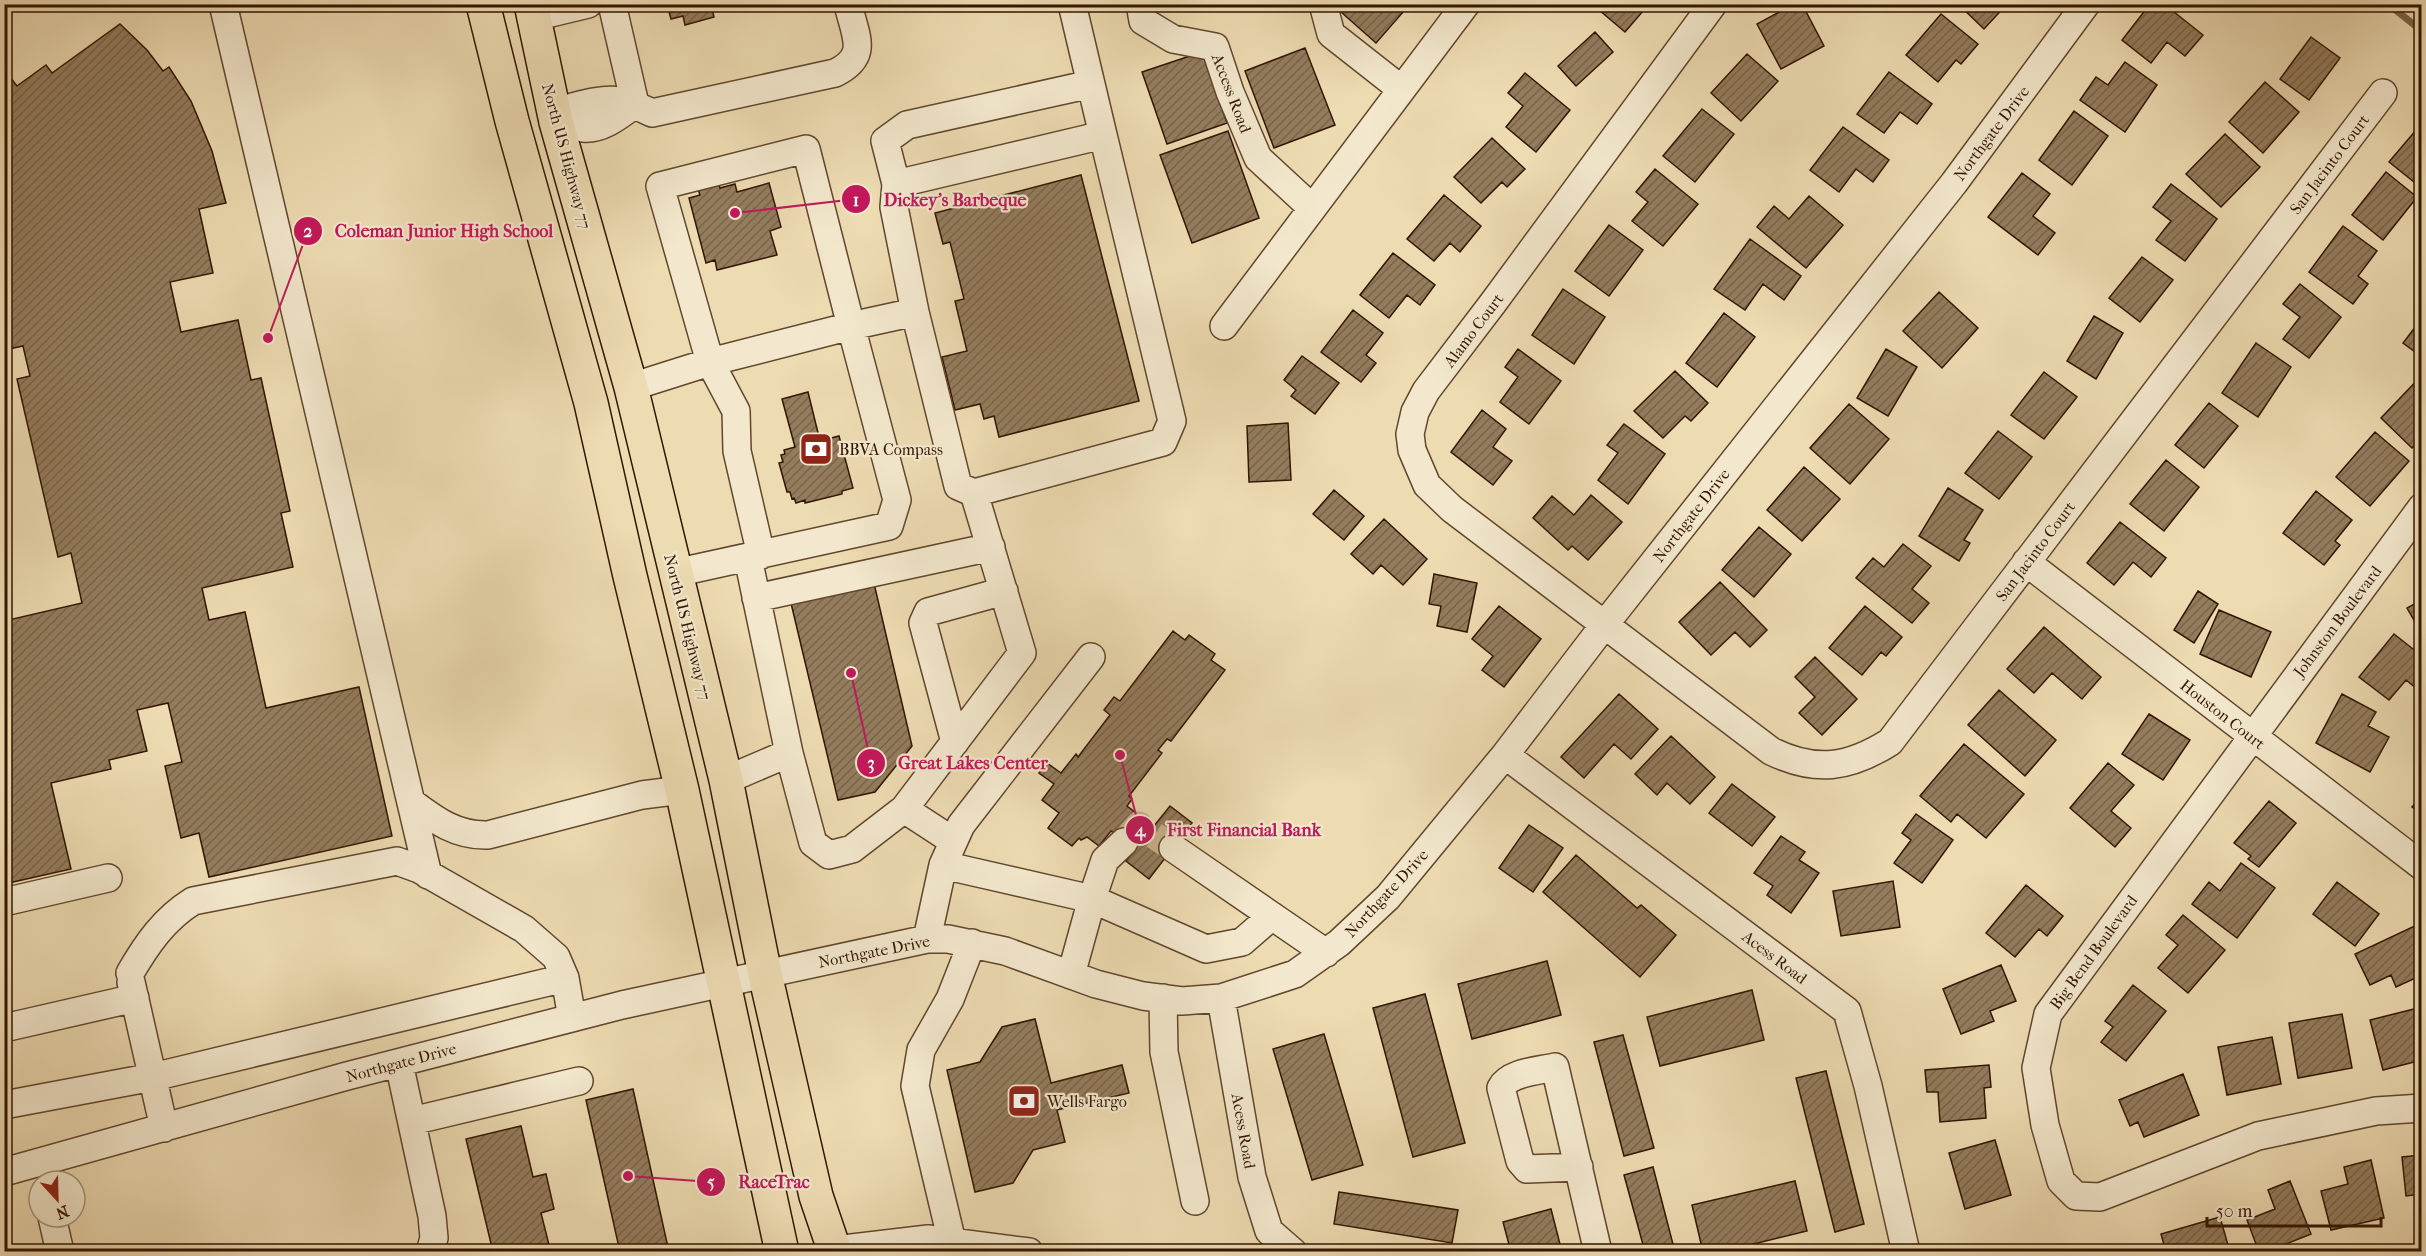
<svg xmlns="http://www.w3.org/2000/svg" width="2426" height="1256" font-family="'IM FELL French Canon',serif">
	<defs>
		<pattern id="building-hatch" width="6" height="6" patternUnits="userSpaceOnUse" patternTransform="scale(1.5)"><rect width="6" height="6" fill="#937c5d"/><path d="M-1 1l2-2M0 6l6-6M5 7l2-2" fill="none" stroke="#79644a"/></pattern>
	</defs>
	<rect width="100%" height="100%" fill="#eddbb2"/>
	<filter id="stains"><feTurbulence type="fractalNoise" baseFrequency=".00333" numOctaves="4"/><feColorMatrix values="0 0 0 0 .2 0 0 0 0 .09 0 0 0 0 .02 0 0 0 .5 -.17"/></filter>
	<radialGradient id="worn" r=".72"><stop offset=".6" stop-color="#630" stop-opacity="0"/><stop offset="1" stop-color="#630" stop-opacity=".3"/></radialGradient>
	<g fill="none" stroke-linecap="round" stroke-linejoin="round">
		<path stroke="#7c6447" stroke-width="7" d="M 2388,4 L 2422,31"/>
	</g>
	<path fill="url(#building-hatch)" stroke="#321501" stroke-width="1.5" d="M 667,4 L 722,4 L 723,6 L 712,9 L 714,17 L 685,25 L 683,16 L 671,19 Z
		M 1348,4 L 1410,4 L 1376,43 L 1341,12 Z
		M 1592,4 L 1636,4 L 1643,11 L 1625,32 Z
		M 1794,4 L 1802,4 L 1824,46 L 1781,69 L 1757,24 Z
		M 1958,4 L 2007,4 L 1984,29 Z
		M 2150,4 L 2164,4 L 2203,35 L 2185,56 L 2167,42 L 2151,63 L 2122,40 Z
		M 1941,14 L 1978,44 L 1961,64 L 1956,60 L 1938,82 L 1906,55 Z
		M 120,24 L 147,50 L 163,71 L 169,67 L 191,101 L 212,151 L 226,203 L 199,209 L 213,273 L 170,282 L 181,332 L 238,320 L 251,380 L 261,378 L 290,511 L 281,513 L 293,567 L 202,588 L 209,620 L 245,612 L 266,708 L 359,687 L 392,836 L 209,877 L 199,833 L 181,838 L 165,766 L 182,762 L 168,703 L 137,710 L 147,751 L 109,760 L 111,769 L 51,783 L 71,869 L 4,884 L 4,621 L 82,603 L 71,553 L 58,557 L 17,379 L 30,376 L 23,346 L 4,350 L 4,73 L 6,72 L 17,86 L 46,65 L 52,73 Z
		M 1595,32 L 1613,52 L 1576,86 L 1558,66 Z
		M 2311,37 L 2340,58 L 2309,100 L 2280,79 Z
		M 1305,48 L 1335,125 L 1274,148 L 1245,71 Z
		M 1202,52 L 1227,123 L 1167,144 L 1142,72 Z
		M 1747,54 L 1778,81 L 1741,121 L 1711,93 Z
		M 2125,62 L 2157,85 L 2125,132 L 2080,100 L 2096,77 L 2108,85 Z
		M 1889,72 L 1932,104 L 1917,124 L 1900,112 L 1884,133 L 1857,114 Z
		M 1525,73 L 1570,110 L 1536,152 L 1506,127 L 1523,106 L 1508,93 Z
		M 2265,82 L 2299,112 L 2263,153 L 2229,122 Z
		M 1702,109 L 1734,134 L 1695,182 L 1663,156 Z
		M 2074,111 L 2108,136 L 2072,185 L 2039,160 Z
		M 2422,123 L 2422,173 L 2414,182 L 2389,162 Z
		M 1843,127 L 1889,160 L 1873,182 L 1856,169 L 1839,192 L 1810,170 Z
		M 1228,131 L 1259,218 L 1192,243 L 1160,155 Z
		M 2225,134 L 2260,167 L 2221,207 L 2186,174 Z
		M 1492,138 L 1525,169 L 1507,187 L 1502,182 L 1481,203 L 1454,177 Z
		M 1655,169 L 1698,204 L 1663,246 L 1632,221 L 1648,202 L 1636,192 Z
		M 2386,172 L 2417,197 L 2383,240 L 2352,215 Z
		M 2022,173 L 2050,194 L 2033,216 L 2055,233 L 2038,255 L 1988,217 Z
		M 1081,175 L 1139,401 L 999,437 L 994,416 L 984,419 L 980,404 L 955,410 L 942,357 L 967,351 L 955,301 L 964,299 L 950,242 L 943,244 L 935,213 Z
		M 717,178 L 720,188 L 735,184 L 737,192 L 769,183 L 781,227 L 770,231 L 777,255 L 717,270 L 715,260 L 706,263 L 689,198 L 700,195 L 698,189 Z
		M 2171,184 L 2217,219 L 2185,261 L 2156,240 L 2171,221 L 2153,207 Z
		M 1444,195 L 1481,226 L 1460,252 L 1450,243 L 1434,261 L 1407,239 Z
		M 1809,196 L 1843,225 L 1806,268 L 1757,227 L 1774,206 L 1789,219 Z
		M 1609,225 L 1643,250 L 1609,296 L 1575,271 Z
		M 2343,226 L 2377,251 L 2358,276 L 2368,284 L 2353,304 L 2309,272 Z
		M 1750,239 L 1801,276 L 1784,300 L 1763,284 L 1745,310 L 1714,289 Z
		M 1393,253 L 1435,285 L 1420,305 L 1407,295 L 1389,318 L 1360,295 Z
		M 2142,257 L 2173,280 L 2140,322 L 2109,298 Z
		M 2300,284 L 2341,317 L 2309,358 L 2283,339 L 2300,317 L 2283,304 Z
		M 1563,289 L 1605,317 L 1574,364 L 1532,335 Z
		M 1939,292 L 1978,328 L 1942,368 L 1903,331 Z
		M 1353,310 L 1383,333 L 1366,355 L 1376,363 L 1361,382 L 1321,352 Z
		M 1724,313 L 1755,337 L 1717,387 L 1686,363 Z
		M 2094,316 L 2123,333 L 2096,379 L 2067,361 Z
		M 2422,318 L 2422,357 L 2403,343 Z
		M 2256,343 L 2291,367 L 2258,417 L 2222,393 Z
		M 1518,349 L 1561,381 L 1529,424 L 1500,402 L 1518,377 L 1505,367 Z
		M 1886,349 L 1917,367 L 1888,416 L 1857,398 Z
		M 1302,356 L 1339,383 L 1315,414 L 1291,396 L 1296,390 L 1284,380 Z
		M 1675,371 L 1708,403 L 1691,421 L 1685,416 L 1663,438 L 1634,411 Z
		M 2044,372 L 2077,397 L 2044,439 L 2011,415 Z
		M 2422,375 L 2422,438 L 2412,448 L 2381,418 Z
		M 808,392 L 820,441 L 839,436 L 853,488 L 842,491 L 842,494 L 805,503 L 805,500 L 796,503 L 794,498 L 792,499 L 790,492 L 787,492 L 779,463 L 783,462 L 781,455 L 785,454 L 784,450 L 795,447 L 782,399 Z
		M 2209,403 L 2238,426 L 2204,468 L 2175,445 Z
		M 1849,404 L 1889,439 L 1850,484 L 1810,448 Z
		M 1482,410 L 1506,429 L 1493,447 L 1512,461 L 1493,485 L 1451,452 Z
		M 1288,423 L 1291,480 L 1249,482 L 1247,426 Z
		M 1624,424 L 1665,454 L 1628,504 L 1598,480 L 1618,453 L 1607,445 Z
		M 1998,431 L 2032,457 L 1999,499 L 1965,473 Z
		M 2375,432 L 2409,461 L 2370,506 L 2336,477 Z
		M 2166,460 L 2199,487 L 2164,531 L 2130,504 Z
		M 1804,467 L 1840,499 L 1802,541 L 1767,510 Z
		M 1948,488 L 1983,510 L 1964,540 L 1970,543 L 1959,561 L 1919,536 Z
		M 1334,490 L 1364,516 L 1344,540 L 1313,514 Z
		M 2316,491 L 2352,520 L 2335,541 L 2340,545 L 2324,565 L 2283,533 Z
		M 1591,495 L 1622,522 L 1588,560 L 1572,546 L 1568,550 L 1533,518 L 1552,496 L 1574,515 Z
		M 1384,519 L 1427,559 L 1403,585 L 1381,565 L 1373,574 L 1351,554 Z
		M 2120,522 L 2166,558 L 2151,577 L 2133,562 L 2114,585 L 2087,563 Z
		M 1759,527 L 1791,554 L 1754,597 L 1722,570 Z
		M 1903,544 L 1931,566 L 1912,589 L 1929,603 L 1912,623 L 1856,578 L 1873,558 L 1884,567 Z
		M 1434,574 L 1477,583 L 1467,632 L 1437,626 L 1441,606 L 1429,604 Z
		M 873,579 L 912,746 L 875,792 L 838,800 L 790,599 Z
		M 1720,582 L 1767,630 L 1750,647 L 1735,632 L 1711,655 L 1679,622 Z
		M 2198,591 L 2218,604 L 2194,643 L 2174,630 Z
		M 2422,600 L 2422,634 L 2407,608 Z
		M 1499,606 L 1541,639 L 1504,687 L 1482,670 L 1493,656 L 1472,639 Z
		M 1865,606 L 1902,637 L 1886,656 L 1881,652 L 1862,675 L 1829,648 Z
		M 2219,610 L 2271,632 L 2251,677 L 2200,654 Z
		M 2044,627 L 2101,677 L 2082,699 L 2052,673 L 2034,693 L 2007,669 Z
		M 1173,631 L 1185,640 L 1189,635 L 1215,654 L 1211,660 L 1225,670 L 1171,741 L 1167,739 L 1158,750 L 1162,753 L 1129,796 L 1132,799 L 1127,806 L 1154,826 L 1170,806 L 1192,823 L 1149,879 L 1126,861 L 1135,849 L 1111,831 L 1099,846 L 1087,837 L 1081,840 L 1079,838 L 1072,846 L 1048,828 L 1059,813 L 1042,800 L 1054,784 L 1039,773 L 1047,763 L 1061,773 L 1076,754 L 1078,757 L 1110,715 L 1104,710 L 1114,697 L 1120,701 Z
		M 2394,634 L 2422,656 L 2422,693 L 2406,680 L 2389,700 L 2359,677 Z
		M 1815,657 L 1857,699 L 1822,735 L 1799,713 L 1815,697 L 1795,677 Z
		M 1999,690 L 2056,740 L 2025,776 L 1968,725 Z
		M 1619,694 L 1658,729 L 1631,759 L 1614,744 L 1584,778 L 1561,757 Z
		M 2342,694 L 2376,712 L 2368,726 L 2389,737 L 2370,772 L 2316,743 Z
		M 2149,714 L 2190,740 L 2163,780 L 2122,754 Z
		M 1671,736 L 1715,777 L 1690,804 L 1667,783 L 1657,795 L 1635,774 Z
		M 1964,744 L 2024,794 L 1986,838 L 1957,814 L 1951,822 L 1920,796 Z
		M 2108,763 L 2134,785 L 2111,811 L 2131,828 L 2115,847 L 2070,808 Z
		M 1732,784 L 1775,817 L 1752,846 L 1709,813 Z
		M 2422,796 L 2422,815 L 2412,807 Z
		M 2269,801 L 2296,823 L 2259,867 L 2248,859 L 2251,856 L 2234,843 Z
		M 1916,814 L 1953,840 L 1922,883 L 1894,863 L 1911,840 L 1902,833 Z
		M 1529,825 L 1563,848 L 1533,892 L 1499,868 Z
		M 1781,836 L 1805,852 L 1799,860 L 1819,873 L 1791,913 L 1767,895 L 1773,886 L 1754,873 Z
		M 1576,855 L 1637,908 L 1641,905 L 1676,935 L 1640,977 L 1543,892 Z
		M 2241,863 L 2275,888 L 2237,938 L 2192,904 L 2209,882 L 2220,891 Z
		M 1893,881 L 1900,927 L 1841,936 L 1833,891 Z
		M 2337,882 L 2379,914 L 2355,946 L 2313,914 Z
		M 2026,885 L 2063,916 L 2047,936 L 2039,929 L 2015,957 L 1986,933 Z
		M 2183,915 L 2225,950 L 2188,993 L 2158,968 L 2178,945 L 2166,935 Z
		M 2419,924 L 2422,930 L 2422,975 L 2396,987 L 2391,975 L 2370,985 L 2355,954 Z
		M 1547,961 L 1561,1015 L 1472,1039 L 1458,984 Z
		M 2001,965 L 2016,1001 L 1990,1011 L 1994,1021 L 1961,1034 L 1943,989 Z
		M 2133,985 L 2166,1011 L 2126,1061 L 2101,1042 L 2113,1027 L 2105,1021 Z
		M 1752,990 L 1764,1040 L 1660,1066 L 1647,1017 Z
		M 1425,994 L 1465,1143 L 1413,1157 L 1373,1008 Z
		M 2422,1007 L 2422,1060 L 2383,1070 L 2370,1020 Z
		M 2342,1014 L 2352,1068 L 2298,1078 L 2289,1023 Z
		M 1035,1019 L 1051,1083 L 1122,1065 L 1129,1093 L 1057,1110 L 1065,1142 L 1033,1150 L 1013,1183 L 975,1192 L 947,1070 L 980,1062 L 1002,1027 Z
		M 1324,1034 L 1363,1165 L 1312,1180 L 1273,1049 Z
		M 1623,1035 L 1654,1148 L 1624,1156 L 1594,1042 Z
		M 2272,1037 L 2281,1084 L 2227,1095 L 2218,1047 Z
		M 1989,1065 L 1991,1087 L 1984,1088 L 1986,1118 L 1940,1122 L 1938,1092 L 1927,1092 L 1925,1070 Z
		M 1826,1071 L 1864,1224 L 1835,1232 L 1796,1078 Z
		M 2183,1074 L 2199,1115 L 2144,1137 L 2138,1122 L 2130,1126 L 2119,1100 Z
		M 633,1089 L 669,1252 L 620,1252 L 586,1100 Z
		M 521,1126 L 533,1177 L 546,1174 L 554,1209 L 541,1213 L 549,1245 L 537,1248 L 538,1252 L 493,1252 L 466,1139 Z
		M 1995,1140 L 2011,1195 L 1965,1209 L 1949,1153 Z
		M 2422,1155 L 2422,1194 L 2406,1196 L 2402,1157 Z
		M 2371,1160 L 2384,1218 L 2331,1230 L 2321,1191 L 2348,1184 L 2344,1167 Z
		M 1653,1167 L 1675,1252 L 1645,1252 L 1624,1175 Z
		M 1795,1181 L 1807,1231 L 1721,1252 L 1703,1252 L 1692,1205 Z
		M 2290,1181 L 2311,1234 L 2266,1252 L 2259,1252 L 2247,1220 L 2275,1209 L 2268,1190 Z
		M 1339,1192 L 1458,1210 L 1452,1243 L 1334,1224 Z
		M 1551,1209 L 1562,1252 L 1511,1252 L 1503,1222 Z
		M 2220,1217 L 2230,1252 L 2166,1252 L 2161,1234 Z"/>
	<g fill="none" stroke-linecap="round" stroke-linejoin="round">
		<path stroke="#c8b38f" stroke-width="27" stroke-dasharray="27 14" stroke-linecap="butt" d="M 1124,842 L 1139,825 L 1173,848"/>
		<g stroke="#61462d" stroke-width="30">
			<path id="minor" d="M 223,4 L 428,875
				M 612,4 L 635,104
				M 1072,4 L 1103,135
				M 1140,4 L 1143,21 L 1173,39 L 1215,47 L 1230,92 L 1258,158 L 1312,208
				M 1323,4 L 1331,34 L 1401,89
				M 1713,4 L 1493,303 L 1426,391 L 1415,412 L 1410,434 L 1412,450 L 1427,485 L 1452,509 L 1771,751 C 1816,773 1849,768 1890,742 L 2383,93
				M 534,17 L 588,4
				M 564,120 L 572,107 C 608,98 618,96 652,113 L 835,73 C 870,56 855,36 848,4
				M 556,122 C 567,120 572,127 583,128 C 602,130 620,115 635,104
				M 896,184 L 885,141 L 907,125 L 1091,84
				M 1224,326 L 1466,4
				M 631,387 L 710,362 L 851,326 L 897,500 L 889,526 L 675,573
				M 2422,507 L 2048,1014 L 2036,1068 L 2045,1125 L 2061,1181 L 2076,1196 L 2100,1197 L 2258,1136 L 2376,1111 L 2422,1108
				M 761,555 L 737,451 L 736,411 L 710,362 L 660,186 L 806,149 L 851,326 L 915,312 L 958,486 L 974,493 L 1163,442 L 1172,421 L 1103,135 L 896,184 L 894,207 L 915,312
				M 2026,562 L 2422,866
				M 756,598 L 991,547
				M 955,742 L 923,623 L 928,612 L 1004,591
				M 789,753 L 813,843 L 829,855 L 852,849 L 904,809 L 953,841
				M 1505,755 L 1847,1011 L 1868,1086 L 1906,1252
				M 726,780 L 789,753 L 748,558
				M 411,802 C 435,820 456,836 488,835 L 642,795 L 682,790
				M 904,809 L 1022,653 L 974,493
				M 1173,848 L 1326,953
				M 943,865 L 1092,899 L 1105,860 L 1124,842
				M 4,902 L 108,878
				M 927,939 L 943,865 L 961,825 L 1091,657
				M 130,973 C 147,944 164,919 193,901 L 397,861 L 419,869 L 524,929 L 556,957 L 565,978 L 572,1018
				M 1071,975 L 1092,899 L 1206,949 L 1242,942 L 1272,916
				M 131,982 L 164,1128
				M 1163,998 L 1164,1052 L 1195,1201
				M 1221,998 L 1252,1177 L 1269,1231 L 1293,1252
				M 4,1028 L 135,998
				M 399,1063 L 432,1216 L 434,1238 L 430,1252
				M 4,1105 L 153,1077 L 565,978
				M 412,1121 L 579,1081
				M 1579,1167 L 1527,1169 L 1520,1161 L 1501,1088 C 1509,1072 1538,1071 1555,1067 L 1598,1252
				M 4,1172 L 347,1076 L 622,1005 L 927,939 L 948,939 L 1005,951 L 1096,984 L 1143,996 L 1182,1001 L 1221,998 L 1295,974 L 1339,943 L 1388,897 L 1505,755 L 1605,624 L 1954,183 L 2086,4
				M 52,1217 L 60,1252
				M 952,1242 L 915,1086 L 921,1050 L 950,999 L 972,943
				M 835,1250 L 928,1239 L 1029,1252"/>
		</g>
		<g stroke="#321501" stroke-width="36">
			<path id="major" d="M 483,4 L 512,121 L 591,403 L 630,576 L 682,790 L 782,1252
				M 531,4 L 556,122 L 631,387 L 726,780 L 765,974 L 816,1196 L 835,1252"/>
		</g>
		<use href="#minor" stroke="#f3e8cd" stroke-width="27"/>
		<use href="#major" stroke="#eddbb2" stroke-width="33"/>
	</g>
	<defs>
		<g id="bank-square" transform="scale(1.725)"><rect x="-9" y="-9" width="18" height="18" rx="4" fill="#8f2418" stroke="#f3e8cd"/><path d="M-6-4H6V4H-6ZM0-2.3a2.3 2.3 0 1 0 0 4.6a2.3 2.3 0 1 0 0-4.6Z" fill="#fff"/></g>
	</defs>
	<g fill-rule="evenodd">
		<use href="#bank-square" x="816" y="449"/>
		<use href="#bank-square" x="1024" y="1101"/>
	</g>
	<g text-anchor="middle" stroke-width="4.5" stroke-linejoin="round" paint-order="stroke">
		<g font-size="16" fill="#321501" stroke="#f3e8cd">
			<text transform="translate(1232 93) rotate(69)" y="6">Access Road</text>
			<text transform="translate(1991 133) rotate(-53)" y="6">Northgate Drive</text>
			<text transform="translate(567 156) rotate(75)" y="6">North US Highway 77</text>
			<text transform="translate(2329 164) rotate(-53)" y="6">San Jacinto Court</text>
			<text transform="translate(1473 330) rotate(-53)" y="6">Alamo Court</text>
			<text transform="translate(1691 515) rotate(-52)" y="6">Northgate Drive</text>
			<text transform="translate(2035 551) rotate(-53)" y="6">San Jacinto Court</text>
			<text transform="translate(2337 621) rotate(-53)" y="6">Johnston Boulevard</text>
			<text transform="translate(688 627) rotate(76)" y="6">North US Highway 77</text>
			<text transform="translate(2223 714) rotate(38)" y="6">Houston Court</text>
			<text transform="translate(1386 893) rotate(-47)" y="6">Northgate Drive</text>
			<text transform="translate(874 951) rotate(-11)" y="6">Northgate Drive</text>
			<text transform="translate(2093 952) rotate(-54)" y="6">Big Bend Boulevard</text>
			<text transform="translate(1775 957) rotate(37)" y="6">Acess Road</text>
			<text transform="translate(401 1062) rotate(-15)" y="6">Northgate Drive</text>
			<text transform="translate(1244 1131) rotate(80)" y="6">Acess Road</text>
		</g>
		<g font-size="16" fill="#321501" stroke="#f3e8cd" text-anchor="start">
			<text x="839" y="455">BBVA Compass</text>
			<text x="1047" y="1107">Wells Fargo</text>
		</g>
	</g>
	<path fill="none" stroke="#c2185b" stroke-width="2" d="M735 213L856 199M268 338L308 231M851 673L871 763M1120 755L1140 830M628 1176L711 1182"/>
	<g fill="#c2185b" stroke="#f3e8cd" stroke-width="2">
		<circle cx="735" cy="213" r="6"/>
		<circle cx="268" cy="338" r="6"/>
		<circle cx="851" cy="673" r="6"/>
		<circle cx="1120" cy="755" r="6"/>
		<circle cx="628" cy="1176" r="6"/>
		<circle cx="856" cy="199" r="15"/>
		<circle cx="308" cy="231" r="15"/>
		<circle cx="871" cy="763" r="15"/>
		<circle cx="1140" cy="830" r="15"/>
		<circle cx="711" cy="1182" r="15"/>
	</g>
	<g font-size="18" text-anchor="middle" font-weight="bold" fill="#fff">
		<text x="856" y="206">1</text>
		<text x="308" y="237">2</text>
		<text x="871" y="769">3</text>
		<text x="1140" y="836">4</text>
		<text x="711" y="1188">5</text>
	</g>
	<g font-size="18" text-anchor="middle" font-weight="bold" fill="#c2185b" stroke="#f3e8cd" stroke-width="4.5" stroke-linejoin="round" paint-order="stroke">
		<text x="955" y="206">Dickey's Barbeque</text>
		<text x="444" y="237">Coleman Junior High School</text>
		<text x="973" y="769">Great Lakes Center</text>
		<text x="1244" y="836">First Financial Bank</text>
		<text x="774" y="1188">RaceTrac</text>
	</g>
	<rect width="2426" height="1256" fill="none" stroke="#eddbb2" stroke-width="24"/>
	<rect x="6" y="6" width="2414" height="1244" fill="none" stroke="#321501" stroke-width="3"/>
	<rect x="12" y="12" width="2402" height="1232" fill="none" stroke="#321501" stroke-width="1.5"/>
	<g transform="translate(57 1199) rotate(158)"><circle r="28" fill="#f3e8cd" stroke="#a6947b" stroke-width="1.5"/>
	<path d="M0-4.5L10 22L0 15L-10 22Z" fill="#8f2418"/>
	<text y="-9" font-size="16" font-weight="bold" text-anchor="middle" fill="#321501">N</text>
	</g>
	<path d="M2207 1217v9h174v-9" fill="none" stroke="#321501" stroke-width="3"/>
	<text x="2216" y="1217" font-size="18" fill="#321501" stroke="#f3e8cd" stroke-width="4.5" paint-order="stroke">50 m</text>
	<rect width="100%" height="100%" filter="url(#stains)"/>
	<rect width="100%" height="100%" fill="url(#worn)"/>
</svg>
